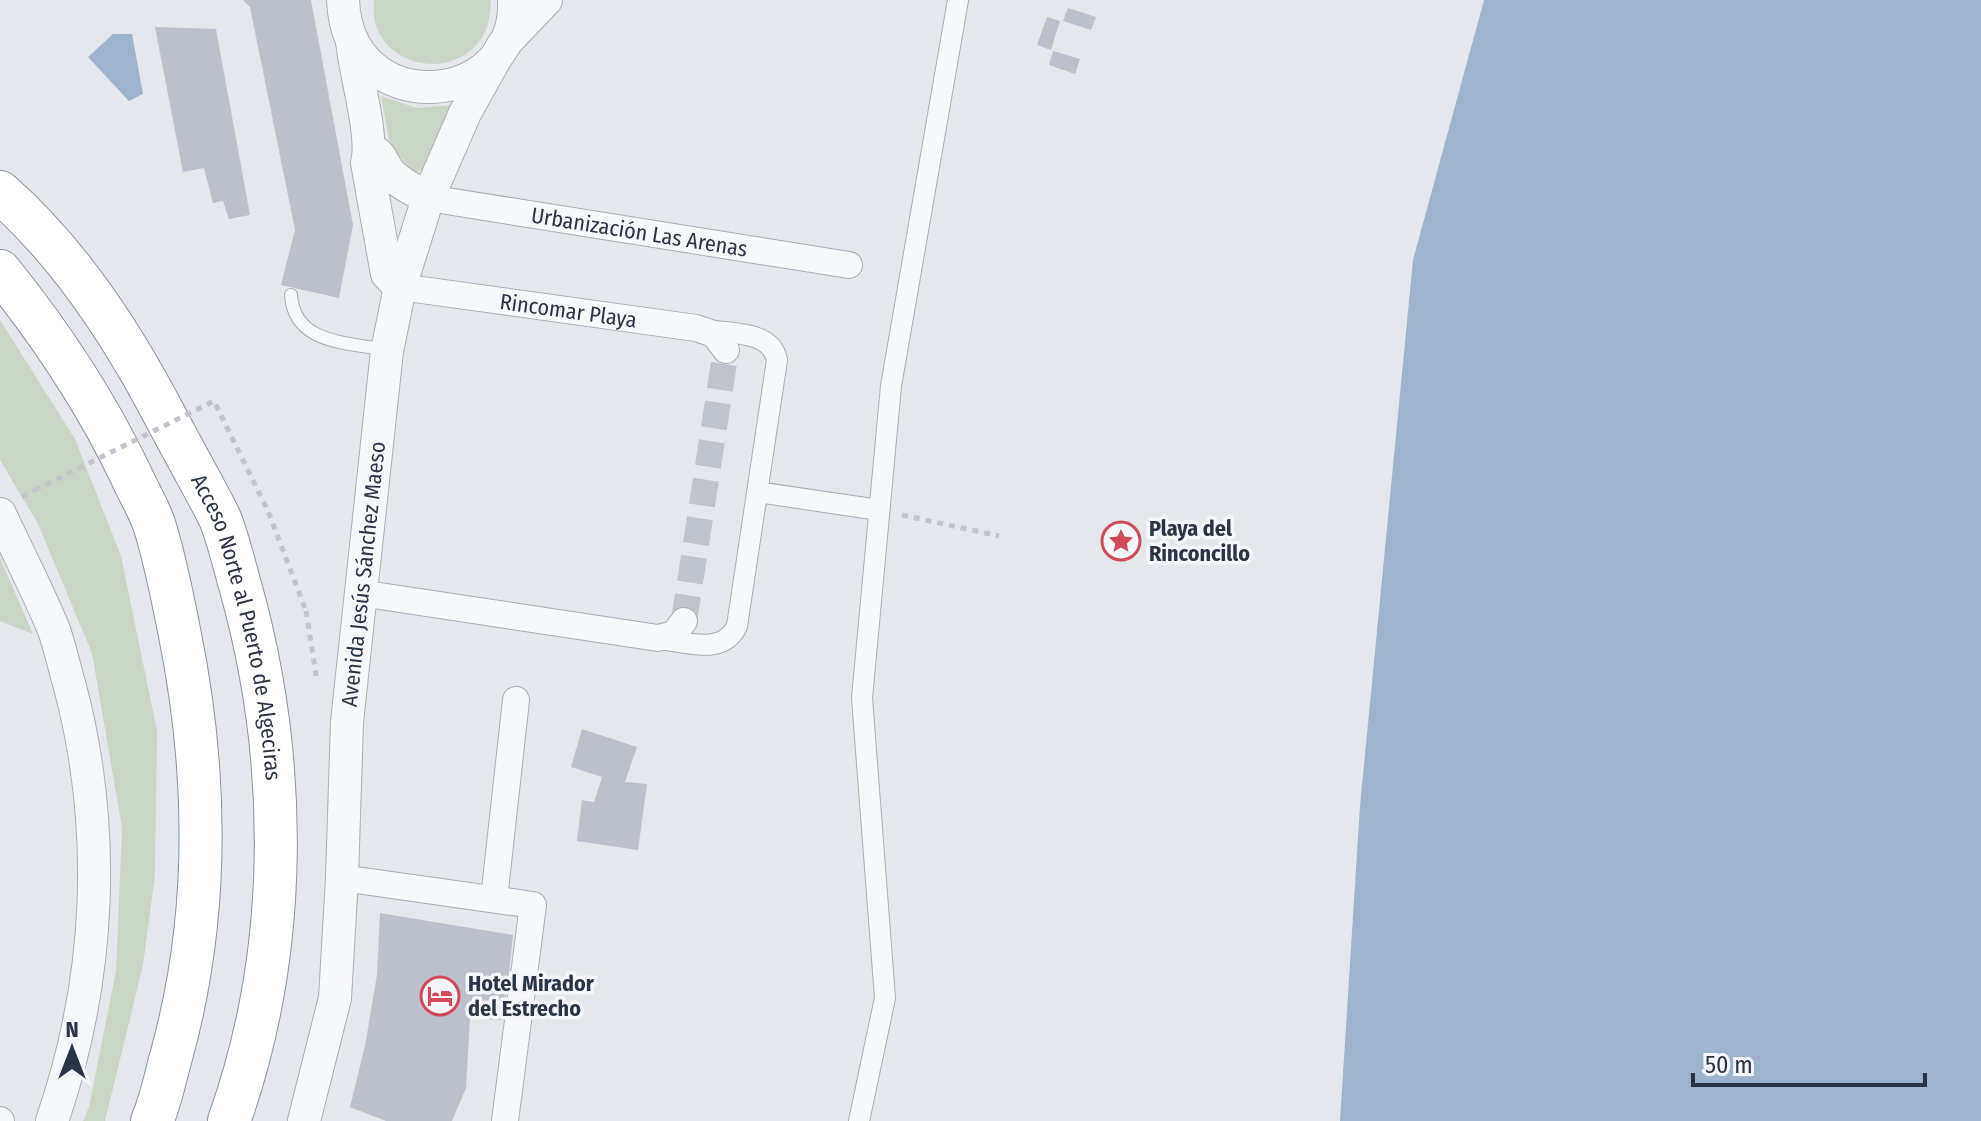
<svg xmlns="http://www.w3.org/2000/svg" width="1981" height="1121" font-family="'Fira Sans Condensed',sans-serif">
	<rect width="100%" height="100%" fill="#e4e7ec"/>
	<path fill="#c9d6c5" d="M 374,0 L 491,0 L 491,2 C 490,10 490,19 487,27 C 462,90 365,67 374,0 Z
		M 381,96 L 417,108 L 453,105 L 426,169 L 414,173 L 390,145 Z
		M 0,320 L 75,439 L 121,556 L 157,731 L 155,875 L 143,965 L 105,1121 L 83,1121 L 89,1107 L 116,971 L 122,828 L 92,653 L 38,524 L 0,460 Z
		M 0,558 L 33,634 L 0,621 Z"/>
	<path fill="#9fb4cc" d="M 1484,0 L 1981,0 L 1981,1121 L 1340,1121 L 1360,806 L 1413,260 Z
		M 113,34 L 132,34 L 143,94 L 129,101 L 88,57 Z"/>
	<path fill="#bbc0ca" d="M 243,0 L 311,0 L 353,225 L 339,298 L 281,285 L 295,230 L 250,7 Z
		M 1068,8 L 1096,17 L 1091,30 L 1063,21 Z
		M 1047,17 L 1060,21 L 1051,50 L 1037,45 Z
		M 155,27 L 216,29 L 250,215 L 229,219 L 223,201 L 213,203 L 204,168 L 183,172 Z
		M 1053,51 L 1080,59 L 1075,74 L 1049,65 Z
		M 582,729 L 637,747 L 625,782 L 647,784 L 638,850 L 577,841 L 582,800 L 594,802 L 602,777 L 571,767 Z
		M 380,913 L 513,935 L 504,1020 L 470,1018 L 466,1088 L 452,1121 L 386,1121 L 350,1107 L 365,1046 L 377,975 Z"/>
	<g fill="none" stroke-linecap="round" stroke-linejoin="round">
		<path stroke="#bfc3cb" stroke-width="26" stroke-dasharray="26 13" stroke-linecap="butt" d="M 684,621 L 726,350"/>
		<g stroke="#a9aeb7" stroke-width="14">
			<path id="service" d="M 291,295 C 294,344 347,342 385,350"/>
		</g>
		<g stroke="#a9aeb7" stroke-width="22">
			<path id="pedestrian" d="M 757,492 L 879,510
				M 660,639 C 686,642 723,656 737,626 L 777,360 C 771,330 730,334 706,330
				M 859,1121 L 885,998 L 862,698 L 891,386 L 958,0"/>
		</g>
		<g stroke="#a9aeb7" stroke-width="28">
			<g id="minor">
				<path id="s1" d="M 428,198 L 849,265"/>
				<path id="s2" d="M 400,287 L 696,328 L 714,334 L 726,350"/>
				<path d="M 360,593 L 658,638 L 674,634 L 684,621"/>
				<path d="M 342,878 L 533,905 L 505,1121"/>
				<path d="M 494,899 L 516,700"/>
				<path d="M 0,1120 L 1,1121"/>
			</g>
		</g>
		<g stroke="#a9aeb7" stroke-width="34">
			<g id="tertiary">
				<path d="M 343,0 C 348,123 519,109 514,0"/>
				<path d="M 352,41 C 355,74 374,135 367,163 L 387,274 L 400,287"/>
				<path d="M 370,149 C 385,157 381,162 390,173 C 400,184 416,191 428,198"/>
				<path d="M 0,514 C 18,553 38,591 54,630 C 60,647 64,666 69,683 C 108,828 101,979 52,1121"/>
				<path id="s3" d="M 304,1121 L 335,998 L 342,878 L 347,722 L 387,351 L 400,287 L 428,198 L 465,113 L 503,45 L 546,0"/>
			</g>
		</g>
		<g stroke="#8b94a3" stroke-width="44">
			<g id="trunk">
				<path id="s4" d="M 0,192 C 65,249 115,323 156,399 C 171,427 186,455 202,484 C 208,496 216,509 221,521 C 229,542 234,564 240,585 C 289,759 290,950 229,1121"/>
				<path d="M 0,271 C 51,334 96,402 131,475 C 138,491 148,507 154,524 C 165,558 172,595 179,630 C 208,772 210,917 171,1057 C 165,1078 161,1101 152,1121"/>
			</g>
		</g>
		<path stroke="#c2c5cb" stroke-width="5" stroke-dasharray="6 6" stroke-linecap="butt" d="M 22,497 L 35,490
			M 902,515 L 999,536
			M 306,611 L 317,681"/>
		<use href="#service" stroke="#f7f8fa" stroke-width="12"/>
		<use href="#pedestrian" stroke="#f7f8fa" stroke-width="20"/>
		<use href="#minor" stroke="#f7f8fa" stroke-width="26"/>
		<use href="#tertiary" stroke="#f7f8fa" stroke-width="32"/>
		<use href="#trunk" stroke="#fff" stroke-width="42"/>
		<path stroke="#c2c5cb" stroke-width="5" stroke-dasharray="6 6" stroke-linecap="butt" d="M 35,490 L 214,401 L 268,511 L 306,611"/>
	</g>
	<defs>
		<g id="sight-ring" transform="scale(2)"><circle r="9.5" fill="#f4f6f9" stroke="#d1495b" stroke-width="1.5"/><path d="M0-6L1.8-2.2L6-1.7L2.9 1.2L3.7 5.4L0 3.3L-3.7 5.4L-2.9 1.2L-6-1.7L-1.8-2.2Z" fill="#d1495b"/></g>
		<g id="hotel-ring" transform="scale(2)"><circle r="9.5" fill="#f4f6f9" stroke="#d1495b" stroke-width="1.5"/><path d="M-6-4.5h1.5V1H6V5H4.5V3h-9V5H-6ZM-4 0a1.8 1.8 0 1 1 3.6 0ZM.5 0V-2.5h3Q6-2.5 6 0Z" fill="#d1495b"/></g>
	</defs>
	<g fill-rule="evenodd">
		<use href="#sight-ring" x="1121" y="541"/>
		<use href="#hotel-ring" x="440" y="996"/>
	</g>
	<g text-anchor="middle" stroke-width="7" stroke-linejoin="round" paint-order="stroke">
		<g font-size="22" fill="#2b3445" stroke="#f4f6f9">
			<text dy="8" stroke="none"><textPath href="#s1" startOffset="214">Urbanización Las Arenas</textPath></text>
			<text dy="8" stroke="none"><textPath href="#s2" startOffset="170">Rincomar Playa</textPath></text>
			<text dy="8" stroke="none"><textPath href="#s3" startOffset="552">Avenida Jesús Sánchez Maeso</textPath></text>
			<text dy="8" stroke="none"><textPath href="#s4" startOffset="506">Acceso Norte al Puerto de Algeciras</textPath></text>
		</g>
		<g font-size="22" font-weight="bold" fill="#2b3445" stroke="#f4f6f9" text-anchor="start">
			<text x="1149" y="536">Playa del<tspan x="1149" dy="25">Rinconcillo</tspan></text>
			<text x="468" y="991">Hotel Mirador<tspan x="468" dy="25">del Estrecho</tspan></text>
		</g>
	</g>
	<g transform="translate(72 1049)" stroke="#f4f6f9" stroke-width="6" paint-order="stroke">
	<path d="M0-6L14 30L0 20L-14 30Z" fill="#2b3445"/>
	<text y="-12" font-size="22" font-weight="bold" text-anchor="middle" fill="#2b3445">N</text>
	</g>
	<path d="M1693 1073v12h232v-12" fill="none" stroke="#2b3445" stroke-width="4"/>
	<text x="1705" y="1073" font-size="24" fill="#2b3445" stroke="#f4f6f9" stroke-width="6" paint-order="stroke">50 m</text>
</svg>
